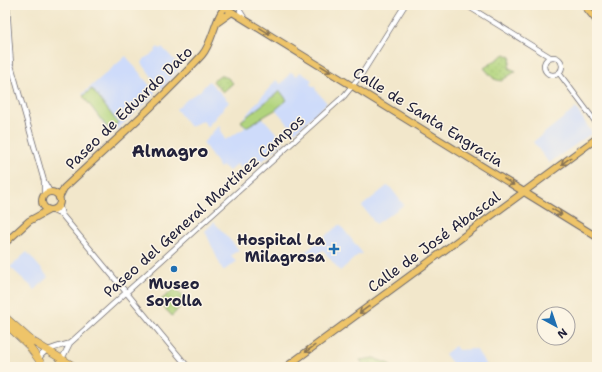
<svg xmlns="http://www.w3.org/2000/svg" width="602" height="372" font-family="'Shantell Sans',sans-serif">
	<defs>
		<pattern id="park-dots" width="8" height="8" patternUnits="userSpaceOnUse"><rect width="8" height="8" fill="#b1d47d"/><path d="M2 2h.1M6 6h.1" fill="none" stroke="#98b66d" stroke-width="1.8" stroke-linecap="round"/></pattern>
	</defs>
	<rect width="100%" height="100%" fill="#fcf5e5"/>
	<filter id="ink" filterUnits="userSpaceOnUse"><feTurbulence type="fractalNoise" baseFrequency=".025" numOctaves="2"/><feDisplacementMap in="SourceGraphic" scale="8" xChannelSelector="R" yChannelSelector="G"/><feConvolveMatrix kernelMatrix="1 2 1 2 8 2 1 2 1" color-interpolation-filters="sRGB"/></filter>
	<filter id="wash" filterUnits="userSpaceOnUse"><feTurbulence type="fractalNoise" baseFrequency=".012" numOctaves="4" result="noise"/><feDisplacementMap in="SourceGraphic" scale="16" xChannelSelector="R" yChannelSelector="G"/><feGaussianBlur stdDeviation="0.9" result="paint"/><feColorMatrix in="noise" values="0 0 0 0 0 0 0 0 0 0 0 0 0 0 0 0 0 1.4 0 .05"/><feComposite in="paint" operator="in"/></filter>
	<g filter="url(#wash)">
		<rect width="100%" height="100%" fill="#f2e7cb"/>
		<path fill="#cedbfa" d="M 158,47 L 160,49 L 162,47 L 181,67 L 162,88 L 160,88 L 142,63 L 145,58 L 156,52 L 155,50 Z
			M 126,56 L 155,92 L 155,95 L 112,134 L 110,134 L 82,94 Z
			M 291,72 L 297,76 L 300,72 L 312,80 L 310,84 L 316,88 L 315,89 L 327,103 L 295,132 L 275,109 L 262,117 L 284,142 L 248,174 L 237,164 L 229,171 L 223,166 L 220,168 L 203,143 L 219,125 L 225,140 L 245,128 L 241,121 L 276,80 L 281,84 Z
			M 209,81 L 229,102 L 207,127 L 203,120 L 190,127 L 176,109 L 190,97 L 200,91 Z
			M 576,108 L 592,133 L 549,163 L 533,142 Z
			M 387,186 L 390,187 L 404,205 L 376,224 L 362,206 Z
			M 214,222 L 239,250 L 231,255 L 236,262 L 223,271 L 205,231 Z
			M 339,225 L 341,226 L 363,254 L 359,254 L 340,271 L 323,250 L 312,259 L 308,254 L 302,259 L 300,256 Z
			M 27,252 L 48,277 L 35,290 L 10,267 Z
			M 455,346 L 458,350 L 476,349 L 488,367 L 455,367 L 445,354 Z"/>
		<path fill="url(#park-dots)" stroke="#6a7b5c" d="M 505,54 L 511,57 L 509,68 L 516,71 L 501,81 L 494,79 L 484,68 Z
			M 220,75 L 228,78 L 233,83 L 223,92 L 213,81 Z
			M 175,288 L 186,300 L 172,316 L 159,302 Z
			M 374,358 L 391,365 L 388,367 L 365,367 L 360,360 Z"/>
		<path fill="#b1d47d" stroke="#6a7b5c" d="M 92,89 L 118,123 L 109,130 L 83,96 Z
			M 280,91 L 287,100 L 275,110 L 246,127 L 241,121 Z"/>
	</g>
	<g filter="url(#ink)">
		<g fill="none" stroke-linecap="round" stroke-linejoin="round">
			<g stroke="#6b676d" stroke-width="6">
				<path id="minor" d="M 7,5 L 11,65 L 44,181 L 44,196
					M 240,5 L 240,11 L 245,19
					M 466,5 L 550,57
					M 226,7 L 235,5
					M544 66a9 9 0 1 1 18 0a9 9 0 1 1-18 0Z
					M 559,73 L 597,124
					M 45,183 L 50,192
					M 59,204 L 62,215 L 188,367
					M 51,210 L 62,215
					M 39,361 C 40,349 59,347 70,343 L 344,96 L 361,75 L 405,5
					M 58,367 L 70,343"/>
			</g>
			<g stroke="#6b676d" stroke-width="8">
				<path id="major" d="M 223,5 L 229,10 L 597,237
					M 584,5 L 597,21
					M 218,22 L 232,12
					M42 201a9 9 0 1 1 18 0a9 9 0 1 1-18 0Z
					M 59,198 L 64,188 C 111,144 159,102 202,55 C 213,43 216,13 226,7
					M 5,243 L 29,221 L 49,210
					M 286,367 L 597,138"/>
			</g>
			<g stroke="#6b676d" stroke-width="8">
				<path id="highway" d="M 5,317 L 32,341 L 75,367
					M 5,323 L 28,345 L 44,367"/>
			</g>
			<use href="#minor" stroke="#fff" stroke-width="4.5"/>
			<use href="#major" stroke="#eec469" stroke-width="6"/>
			<use href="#highway" stroke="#eec469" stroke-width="7"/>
		</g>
		<defs><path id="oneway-shaft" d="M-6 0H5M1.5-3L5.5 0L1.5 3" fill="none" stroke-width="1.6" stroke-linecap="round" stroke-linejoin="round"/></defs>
		<g stroke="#887352">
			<use href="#oneway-shaft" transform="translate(265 31) rotate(32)"/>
			<use href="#oneway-shaft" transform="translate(326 69) rotate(32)"/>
			<use href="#oneway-shaft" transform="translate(566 161) rotate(144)"/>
			<use href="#oneway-shaft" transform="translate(509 182) rotate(32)"/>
			<use href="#oneway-shaft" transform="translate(557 212) rotate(32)"/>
			<use href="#oneway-shaft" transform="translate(364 310) rotate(144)"/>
			<use href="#oneway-shaft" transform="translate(310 349) rotate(144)"/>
		</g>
	</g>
	<g fill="#1f6fb2" stroke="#fcf5e5" stroke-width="1.5">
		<path d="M332 243h4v4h4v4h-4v4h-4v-4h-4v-4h4z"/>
		<circle cx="174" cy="269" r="4"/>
	</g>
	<g text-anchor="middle" stroke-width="3" stroke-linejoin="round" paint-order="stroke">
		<g font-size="15" fill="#22223b" stroke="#fcf5e5">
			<text transform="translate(129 108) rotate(-44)" y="5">Paseo de Eduardo Dato</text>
			<text transform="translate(428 117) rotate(32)" y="5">Calle de Santa Engracia</text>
			<text transform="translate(204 206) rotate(-42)" y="5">Paseo del General Martínez Campos</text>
			<text transform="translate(434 242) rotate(-36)" y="5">Calle de José Abascal</text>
		</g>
		<g font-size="15" font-weight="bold" fill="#22223b" stroke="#fcf5e5" text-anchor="end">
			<text x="325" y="245">Hospital La<tspan x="325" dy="17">Milagrosa</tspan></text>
			<text x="174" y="289" text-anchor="middle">Museo<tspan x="174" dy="17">Sorolla</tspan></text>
		</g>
		<g font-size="17" font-weight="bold" fill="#22223b" stroke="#fcf5e5">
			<text x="170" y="157">Almagro</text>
		</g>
	</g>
	<rect width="602" height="372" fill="none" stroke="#fcf5e5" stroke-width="20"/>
	<g transform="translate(556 326) rotate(140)"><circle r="19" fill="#fcf5e5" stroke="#a5a1a1"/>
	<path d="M0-3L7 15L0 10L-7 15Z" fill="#1f6fb2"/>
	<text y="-6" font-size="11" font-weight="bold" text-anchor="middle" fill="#22223b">N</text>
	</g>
</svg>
